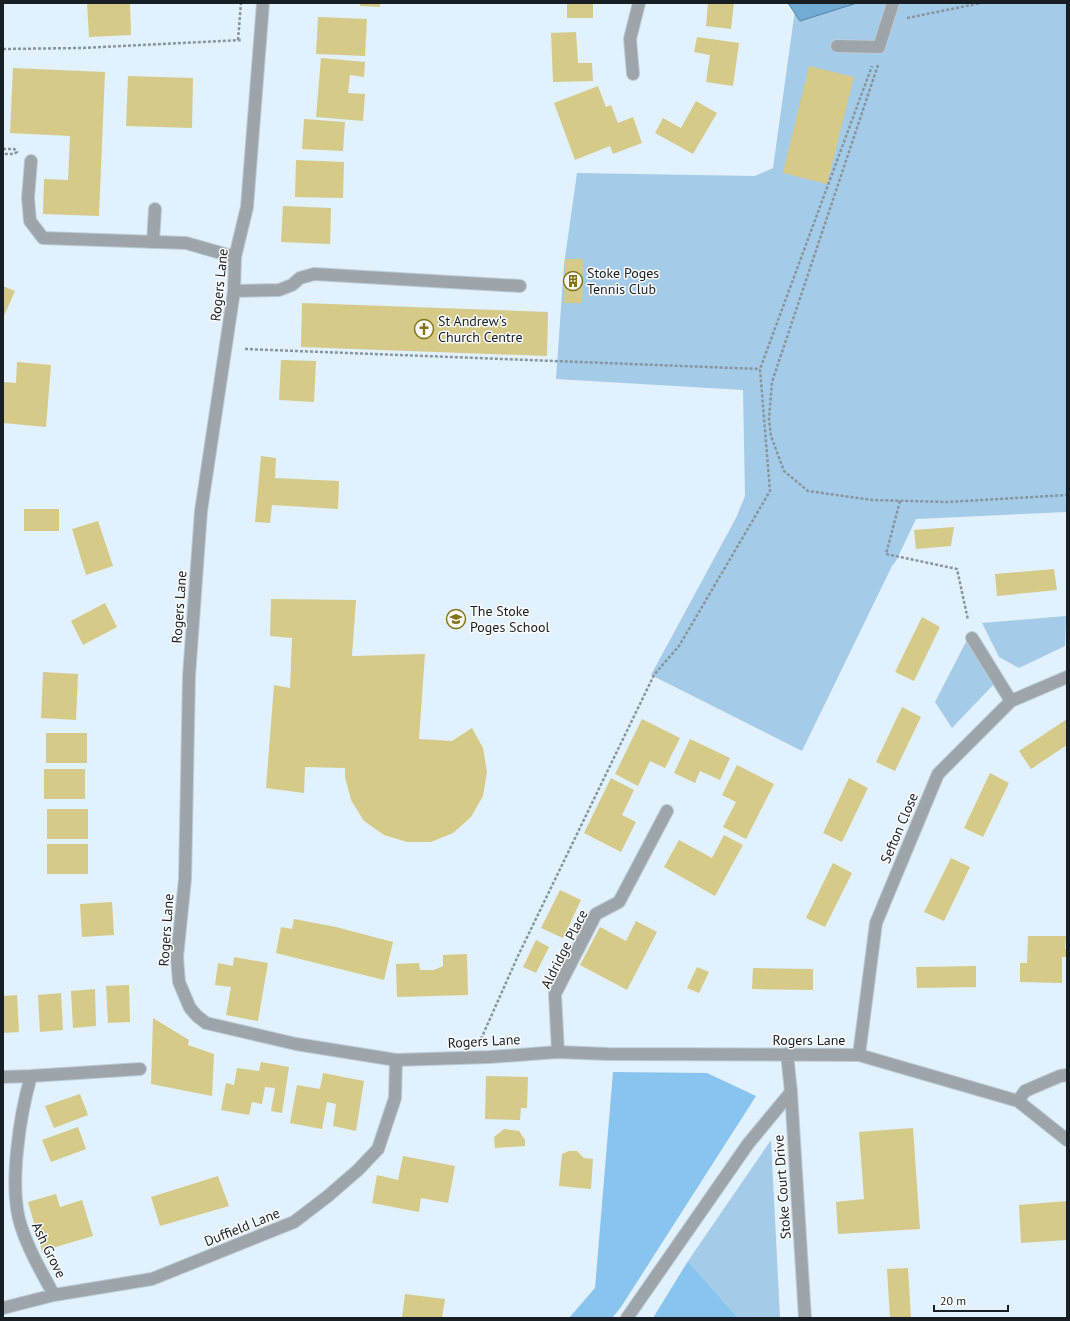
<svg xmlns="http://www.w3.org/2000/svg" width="1070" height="1321" font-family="'PT Sans',sans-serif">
	<rect width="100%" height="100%" fill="#e1f1fd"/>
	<path fill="#a4cbe8" d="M 796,3 L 1067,3 L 1067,512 L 916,519 L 896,561 L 892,566 L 802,751 L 651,675 L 736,518 L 745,496 L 743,390 L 556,379 L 564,265 L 577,173 L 755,176 L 773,168 Z
		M 1066,616 L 1065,646 L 1019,668 L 999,657 L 982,623 Z
		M 970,634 L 994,684 L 952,728 L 935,702 Z
		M 771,1140 L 780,1318 L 738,1318 L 688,1261 Z"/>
	<path fill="#89c4ee" d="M 613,1072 L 707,1073 L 756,1096 L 621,1307 L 612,1318 L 569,1318 L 595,1288 Z
		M 688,1261 L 738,1318 L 653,1318 Z"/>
	<path fill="#72acd5" stroke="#5782a0" d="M 788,3 L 857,3 L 800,21 Z"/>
	<path fill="#d6ca89" d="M 87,3 L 130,3 L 131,35 L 89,37 Z
		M 360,3 L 380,3 L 380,7 L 360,6 Z
		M 567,3 L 593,3 L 593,18 L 567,18 Z
		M 708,3 L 734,3 L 731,29 L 706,26 Z
		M 318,17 L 367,19 L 365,56 L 316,54 Z
		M 576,32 L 578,63 L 592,63 L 593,81 L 553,82 L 551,33 Z
		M 697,37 L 739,43 L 733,86 L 706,82 L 710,55 L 694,52 Z
		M 321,58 L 365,62 L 364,77 L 350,75 L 348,93 L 365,94 L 363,121 L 316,117 Z
		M 809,66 L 854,77 L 827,184 L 783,173 Z
		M 13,68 L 105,72 L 99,216 L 43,214 L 44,179 L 68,180 L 70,136 L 10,133 Z
		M 128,76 L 193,78 L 192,128 L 126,126 Z
		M 598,86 L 606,107 L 611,105 L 618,123 L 633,117 L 642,143 L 613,154 L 610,146 L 575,160 L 554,103 Z
		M 696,101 L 717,113 L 693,154 L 655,133 L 663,118 L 681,128 Z
		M 304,119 L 345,122 L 343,151 L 302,149 Z
		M 296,160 L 344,162 L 343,198 L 295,197 Z
		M 283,206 L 331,208 L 330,244 L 281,242 Z
		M 565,259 L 583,259 L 582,303 L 564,303 Z
		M 3,286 L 15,291 L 3,318 Z
		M 302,303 L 548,312 L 547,356 L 301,347 Z
		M 281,360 L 316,361 L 314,402 L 279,400 Z
		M 17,362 L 51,365 L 46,427 L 3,423 L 3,382 L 16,383 Z
		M 261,456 L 276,458 L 275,478 L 339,481 L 338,509 L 272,505 L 270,523 L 255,522 Z
		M 24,509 L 59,509 L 59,531 L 24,531 Z
		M 98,521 L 113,566 L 86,575 L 72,529 Z
		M 954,527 L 951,546 L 916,549 L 914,530 Z
		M 1054,569 L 1057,590 L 997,596 L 995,574 Z
		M 271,599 L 356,600 L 352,656 L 425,654 L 419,739 L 452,741 L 472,728 L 483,748 L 487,772 L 483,796 L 471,817 L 453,833 L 431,842 L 407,842 L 384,835 L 364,821 L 351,800 L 345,777 L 345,768 L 305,767 L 304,793 L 266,788 L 274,685 L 290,688 L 292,638 L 270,636 Z
		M 105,603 L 117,627 L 83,645 L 71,621 Z
		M 922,617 L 940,627 L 914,681 L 895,672 Z
		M 43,672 L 78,674 L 76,720 L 41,718 Z
		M 902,707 L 921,717 L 895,771 L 876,762 Z
		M 642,719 L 680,738 L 665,768 L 650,761 L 638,786 L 615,774 Z
		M 1067,719 L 1067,745 L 1031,769 L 1019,751 Z
		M 46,733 L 87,733 L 87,763 L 46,763 Z
		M 690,739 L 730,758 L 720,780 L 700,771 L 695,783 L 674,773 Z
		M 737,765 L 774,784 L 746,839 L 723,827 L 736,802 L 722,795 Z
		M 44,769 L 85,769 L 85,799 L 44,799 Z
		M 990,773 L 1009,783 L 983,837 L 964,828 Z
		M 611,778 L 634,790 L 622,815 L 636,822 L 621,852 L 584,833 Z
		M 849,778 L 868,788 L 842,842 L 823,833 Z
		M 47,809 L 88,809 L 88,839 L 47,839 Z
		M 724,835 L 743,845 L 715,896 L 664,867 L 679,840 L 712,858 Z
		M 47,844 L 88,844 L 88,874 L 47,874 Z
		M 951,858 L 970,867 L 944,921 L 924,912 Z
		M 833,863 L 852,873 L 825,927 L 806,918 Z
		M 560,890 L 581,900 L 563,938 L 541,928 Z
		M 112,902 L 114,935 L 82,937 L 80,904 Z
		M 294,919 L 336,927 L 393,942 L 384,980 L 276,953 L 281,927 L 292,929 Z
		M 636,921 L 657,932 L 627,990 L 580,965 L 600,927 L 626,941 Z
		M 1028,936 L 1066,936 L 1065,949 L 1067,949 L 1067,957 L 1062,957 L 1062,983 L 1020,982 L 1020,963 L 1027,963 Z
		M 536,940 L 549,947 L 536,973 L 523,967 Z
		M 467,954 L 468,995 L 397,997 L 396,964 L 419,963 L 420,970 L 434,970 L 443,966 L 443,955 Z
		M 234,957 L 268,963 L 258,1021 L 226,1015 L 231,987 L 215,985 L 218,963 L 233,966 Z
		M 976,966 L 976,987 L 917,988 L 916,967 Z
		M 697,967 L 709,972 L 699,993 L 687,988 Z
		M 753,968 L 813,969 L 813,990 L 752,989 Z
		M 129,985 L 130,1022 L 108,1023 L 106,986 Z
		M 95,989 L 96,1026 L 73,1028 L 71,991 Z
		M 61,993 L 63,1030 L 40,1032 L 38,995 Z
		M 17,995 L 19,1032 L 3,1033 L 3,996 Z
		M 153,1018 L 189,1040 L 188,1045 L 214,1054 L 212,1096 L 151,1084 Z
		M 261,1062 L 289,1067 L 282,1113 L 271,1111 L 275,1088 L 265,1087 L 262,1104 L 252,1102 L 249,1115 L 221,1110 L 226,1083 L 234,1085 L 237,1068 L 259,1071 Z
		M 323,1073 L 364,1081 L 356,1131 L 333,1126 L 336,1104 L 327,1102 L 322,1129 L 290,1123 L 297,1085 L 320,1089 Z
		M 486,1076 L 528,1077 L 527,1108 L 521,1108 L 520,1120 L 485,1119 Z
		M 80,1094 L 88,1115 L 54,1128 L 45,1106 Z
		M 78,1127 L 86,1149 L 51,1162 L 42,1140 Z
		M 913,1128 L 920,1229 L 838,1234 L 836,1202 L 864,1199 L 859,1132 Z
		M 504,1129 L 519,1131 L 525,1140 L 525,1146 L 495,1148 L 494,1137 Z
		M 569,1151 L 577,1151 L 584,1158 L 593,1159 L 591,1189 L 559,1186 L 562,1154 Z
		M 403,1156 L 455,1166 L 448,1203 L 421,1198 L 419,1212 L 372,1203 L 377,1175 L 398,1180 Z
		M 218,1176 L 229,1206 L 160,1226 L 151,1197 Z
		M 56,1194 L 60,1207 L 82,1200 L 93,1236 L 42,1251 L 28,1202 Z
		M 1067,1201 L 1067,1240 L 1021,1243 L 1019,1205 Z
		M 908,1268 L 911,1318 L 890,1318 L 887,1269 Z
		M 405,1294 L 445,1299 L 442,1318 L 402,1318 Z"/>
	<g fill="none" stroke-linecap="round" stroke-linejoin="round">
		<g stroke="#bdcbd6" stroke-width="14">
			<path id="lane" d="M 837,46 L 879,47 L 893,3
				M 153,242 L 155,209
				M 234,291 L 279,290 L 292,285 L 300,278 L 314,274 L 520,286
				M 972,638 L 1011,701
				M 558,1052 L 555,994 L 596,914 L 619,902 L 667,811
				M 627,1318 L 748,1144 L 791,1092"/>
		</g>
		<g stroke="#bdcbd6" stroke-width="14">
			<path id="street" d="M 263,3 L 247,207 L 235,257 L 234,291 L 201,511 L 189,676 L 185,879 L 177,957 L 179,982 L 190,1008 L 197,1016 L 206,1023 L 296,1044 L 396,1060 L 490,1057 L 558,1052 L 608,1054 L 859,1055 L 1018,1101 L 1025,1091 L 1060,1076 L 1067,1075
				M 633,74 L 630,39 L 639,3
				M 31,161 L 28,198 L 30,221 L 43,238 L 186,243 L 235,257
				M 787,1054 L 791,1092 L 805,1318
				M 859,1055 L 876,923 L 938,774 L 1011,701 L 1067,677
				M 3,1077 L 31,1076
				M 1018,1101 L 1067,1140
				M 54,1295 C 42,1273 29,1251 21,1226 C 8,1188 20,1114 31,1076 L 140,1069
				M 3,1308 L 54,1295 L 152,1279 L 294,1222 L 328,1196 L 358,1170 L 378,1149 L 395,1098 L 396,1060"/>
		</g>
		<path stroke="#89959e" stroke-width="2.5" stroke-dasharray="3 2" stroke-linecap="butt" d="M 907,18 L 981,3
			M 238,40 L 241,3
			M 3,49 L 82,48 L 242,40
			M 878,65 L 772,382 L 769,419 L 771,436 L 784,471 L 808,491 L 872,500 L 948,502 L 1067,495
			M 3,149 L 14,149 L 17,152 L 14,154 L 3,154
			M 245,349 L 760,369
			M 900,501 L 886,554 L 957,569 L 968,620
			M 481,1039 L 517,958 L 654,675 L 679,646 L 770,491 L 760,369 L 872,66"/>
		<use href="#lane" stroke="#9da5ab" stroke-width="12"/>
		<use href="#street" stroke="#9da5ab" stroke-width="12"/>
	</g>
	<defs>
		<g id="building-ring" transform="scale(1)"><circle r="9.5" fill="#fbfcfb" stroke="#857519" stroke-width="1.5"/><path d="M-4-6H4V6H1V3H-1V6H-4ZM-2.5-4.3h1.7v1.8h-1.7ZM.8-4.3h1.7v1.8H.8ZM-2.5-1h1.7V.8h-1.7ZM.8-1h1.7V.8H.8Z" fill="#857519"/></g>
		<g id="church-ring" transform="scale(1)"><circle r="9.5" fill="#fbfcfb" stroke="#857519" stroke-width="1.5"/><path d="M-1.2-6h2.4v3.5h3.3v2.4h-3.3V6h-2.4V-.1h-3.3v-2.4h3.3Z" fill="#857519"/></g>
		<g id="school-ring" transform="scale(1)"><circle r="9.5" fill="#fbfcfb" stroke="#857519" stroke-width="1.5"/><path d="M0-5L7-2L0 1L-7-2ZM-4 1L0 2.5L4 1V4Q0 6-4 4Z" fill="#857519"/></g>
	</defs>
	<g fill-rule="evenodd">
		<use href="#building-ring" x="573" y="281"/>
		<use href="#church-ring" x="424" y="329"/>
		<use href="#school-ring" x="456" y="619"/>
	</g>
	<g text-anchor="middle" stroke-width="3" stroke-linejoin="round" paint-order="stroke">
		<g font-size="14" fill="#181f24" stroke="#fbfcfb" text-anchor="start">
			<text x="587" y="278">Stoke Poges<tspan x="587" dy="16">Tennis Club</tspan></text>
			<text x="438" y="326">St Andrew's<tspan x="438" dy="16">Church Centre</tspan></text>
			<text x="470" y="616">The Stoke<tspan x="470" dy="16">Poges School</tspan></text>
		</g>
		<g font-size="14" fill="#181f24" stroke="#fbfcfb">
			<text transform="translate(219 285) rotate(-84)" y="5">Rogers Lane</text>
			<text transform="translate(179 607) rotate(-86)" y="5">Rogers Lane</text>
			<text transform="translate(899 828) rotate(-67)" y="5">Sefton Close</text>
			<text transform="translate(166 930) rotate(-86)" y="5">Rogers Lane</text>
			<text transform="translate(564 949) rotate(-63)" y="5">Aldridge Place</text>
			<text x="809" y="1045">Rogers Lane</text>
			<text transform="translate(484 1041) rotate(-3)" y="5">Rogers Lane</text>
			<text transform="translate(782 1187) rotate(-94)" y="5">Stoke Court Drive</text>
			<text transform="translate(242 1227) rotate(-22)" y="5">Duffield Lane</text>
			<text transform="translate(49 1250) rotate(64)" y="5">Ash Grove</text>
		</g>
	</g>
	<rect width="1070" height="1321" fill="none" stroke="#181f24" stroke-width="8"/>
	<path d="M934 1305v6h74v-6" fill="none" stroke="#181f24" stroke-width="2"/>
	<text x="940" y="1305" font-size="12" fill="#181f24" stroke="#fbfcfb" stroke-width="3" paint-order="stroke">20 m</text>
</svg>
